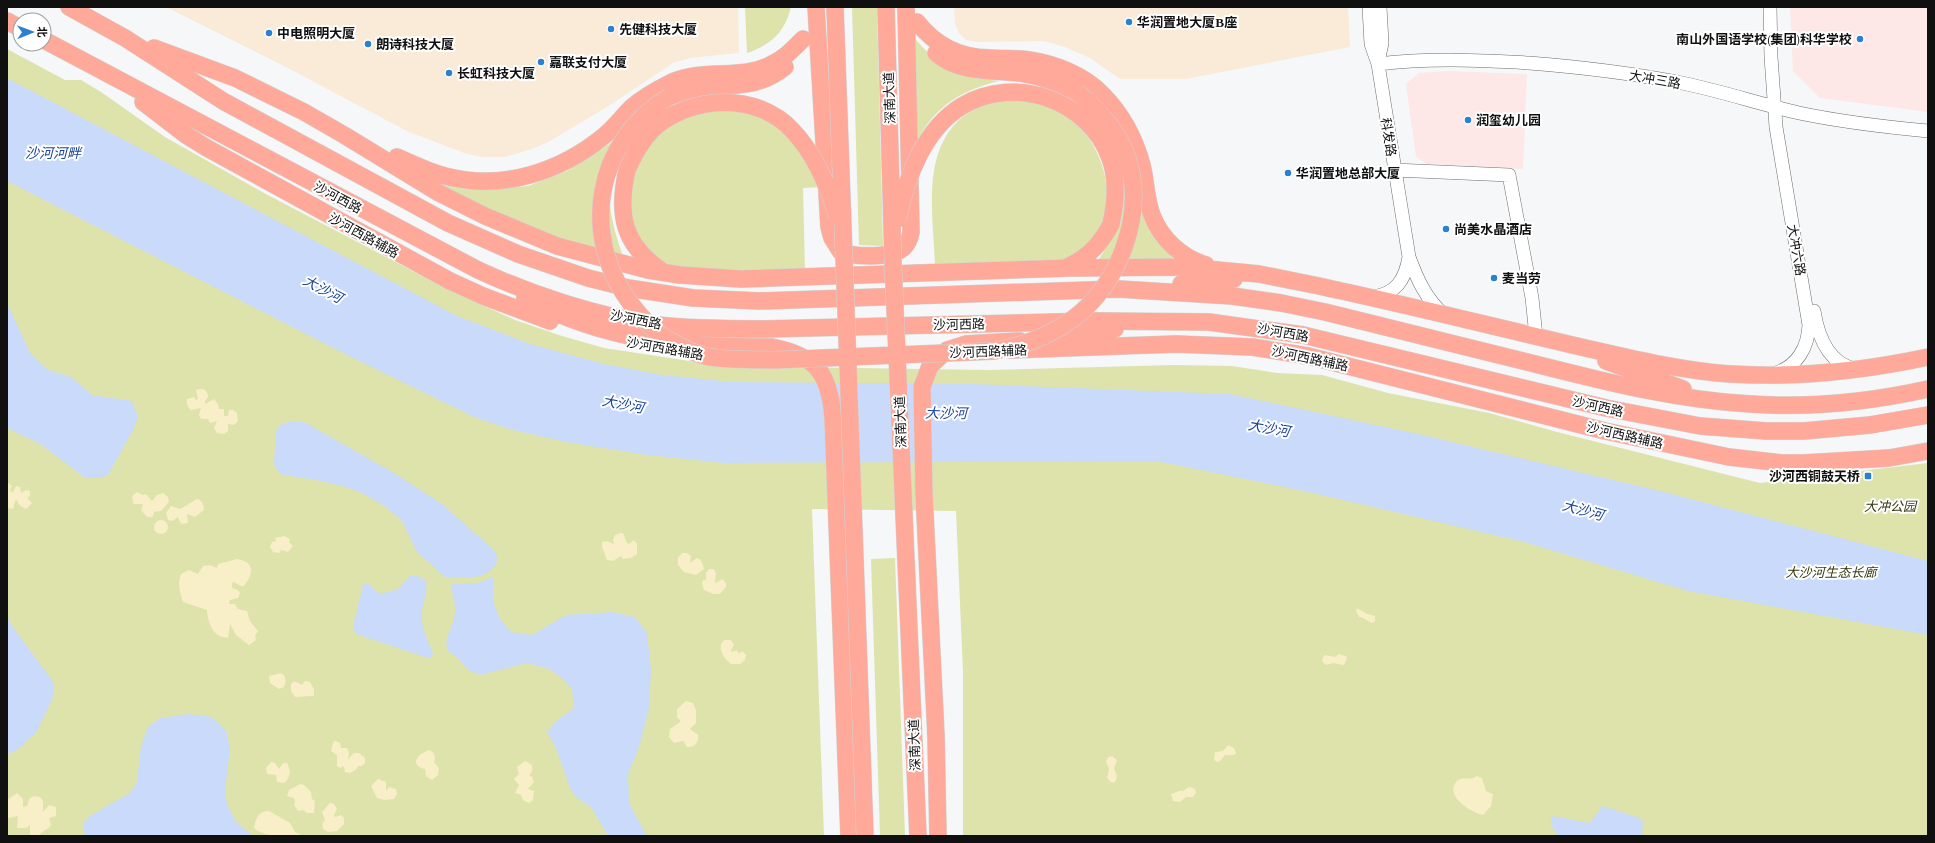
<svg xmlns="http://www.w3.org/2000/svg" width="1935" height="843" font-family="Spectral,'Noto Sans SC',serif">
	<rect width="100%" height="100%" fill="#f6f7f8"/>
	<path fill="#f9ebd8" d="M 166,7 L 738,7 L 739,53 L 690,58 L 673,63 L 607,107 L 548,142 L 532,149 L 505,157 L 482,157 L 464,153 L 409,132 L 278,63 Z
		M 954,7 L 1348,7 L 1350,47 L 1186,79 L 1120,79 L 1090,58 L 1065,47 L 1044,41 L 976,42 L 966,40 L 958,32 L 955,23 Z"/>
	<path fill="#fde8e7" d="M 1790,7 L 1928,7 L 1928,112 L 1820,98 L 1793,71 Z
		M 1448,71 L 1527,74 L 1523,169 L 1427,164 L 1416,157 L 1406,84 L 1419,73 Z"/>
	<path fill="#dde3aa" d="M 745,7 L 791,7 C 785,32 771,45 747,53 Z
		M 852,7 L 877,7 L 883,246 L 859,245 Z
		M 912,34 C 932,64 965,77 999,81 C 957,92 934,107 914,146 Z
		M 7,49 L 65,80 L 81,80 L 101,92 L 165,137 L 264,193 L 447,289 L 515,320 L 562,336 L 604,348 L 716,365 L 792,367 L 987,370 L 1173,365 L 1232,366 L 1277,373 L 1322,375 L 1388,393 L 1489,413 L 1557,432 L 1760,483 L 1928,463 L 1928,836 L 963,836 L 963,672 L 956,511 L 812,509 L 824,836 L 7,836 Z
		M 1008,99 C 1026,100 1045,101 1061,111 C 1112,143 1130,231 1065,259 C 1050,265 1030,264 1014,264 C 988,265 962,265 935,266 C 933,207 917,133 984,104 C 992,101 1001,100 1008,99 Z
		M 705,109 L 743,109 L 779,126 L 794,143 L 821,187 L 803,188 L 805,272 C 768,272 692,279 661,261 C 657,259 653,254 650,251 C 646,248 641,245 638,241 C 618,210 632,163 656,138 C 669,123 687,117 705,109 Z
		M 639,125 C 630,143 619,160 612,179 C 604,200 617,241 625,261 L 559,242 L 423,180 L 457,188 L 483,190 L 528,186 L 567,171 Z
		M 1121,171 L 1182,261 L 1097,262 L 1109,243 Z
		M 895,558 L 905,836 L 880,836 L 871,559 Z"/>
	<path fill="#f8eec8" d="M 200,389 C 206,389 208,392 208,397 L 205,401 L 205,404 L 214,399 L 218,404 L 219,409 L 224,409 L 224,416 L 228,416 L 229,410 L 233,410 L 237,413 L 238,421 L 234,425 L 228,424 L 228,431 L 224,434 L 217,433 L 214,428 L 217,421 L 210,423 L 208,419 L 201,419 L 199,415 L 201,408 L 191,410 C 187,407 186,403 187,399 L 194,397 L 196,400 L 198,399 L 196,390 Z
		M 7,482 L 12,486 L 10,490 L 11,492 L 13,492 L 16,486 L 20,487 L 21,493 L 26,490 L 30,491 L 30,496 L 27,498 L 32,503 L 26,509 L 20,506 L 16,499 L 13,509 L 7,508 Z
		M 137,492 L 143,495 L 146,494 L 152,501 L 157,495 L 163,493 L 168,497 L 169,502 L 161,511 L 154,512 L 153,517 L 147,517 L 141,510 L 143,504 L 134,504 L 133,503 L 132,496 Z
		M 197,499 C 202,500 204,505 204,510 L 195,517 L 187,514 L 188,523 L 181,524 L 178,517 L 172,521 L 168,520 L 166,513 L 171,506 L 180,509 Z
		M154 527a7 7 0 1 1 14 0a7 7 0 1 1-14 0Z
		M 621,533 L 623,533 L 627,543 L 629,544 L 634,540 L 637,544 L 637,554 L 631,558 L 623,559 L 621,556 L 613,561 L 607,560 L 602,547 L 602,542 L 607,541 L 614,544 L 613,540 L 615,535 Z
		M 284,536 L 290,539 L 289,542 L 293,546 L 288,552 L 281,550 L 280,553 L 273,552 L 270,547 L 272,542 L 276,541 L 275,538 Z
		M 682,553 L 687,553 L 691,556 L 690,563 L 697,558 C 702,560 703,564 704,569 L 696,575 L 684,572 L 678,565 L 678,558 Z
		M 237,559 C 255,562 254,573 244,586 L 241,586 L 234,582 L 232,583 L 232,588 L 238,590 L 240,593 L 238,598 L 230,600 L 229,604 L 235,604 L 238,609 L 247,611 L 250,621 L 258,631 L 255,636 L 256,640 L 249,645 L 236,635 L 230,624 L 228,638 C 225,637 221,637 218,635 C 211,631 207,618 207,610 L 183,602 C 180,592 177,584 181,574 L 189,570 L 198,574 L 203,566 L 210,565 L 217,568 L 218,564 Z
		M 709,569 L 714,569 L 716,574 L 715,582 L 716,583 L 722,579 L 726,583 L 726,587 L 720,594 L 713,594 L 704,590 L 702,584 L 703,580 L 706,580 L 706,573 Z
		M 1357,608 L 1367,614 L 1375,616 L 1375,621 L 1373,623 C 1367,622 1365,617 1359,617 L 1356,611 Z
		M 724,640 L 731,640 L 734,645 L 731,650 L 732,652 L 737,650 L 739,654 L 742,651 L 746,655 L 745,660 L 740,664 L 731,664 C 724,658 720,653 721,644 Z
		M 1339,654 L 1346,656 L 1347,659 L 1344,665 L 1333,663 L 1326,665 L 1322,661 L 1323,657 L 1325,655 L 1335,657 Z
		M 281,673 C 287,676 286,682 284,687 L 279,689 L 270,683 L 269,676 Z
		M 294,681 L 302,685 L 305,681 L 310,682 L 314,689 L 314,696 L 295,697 L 291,691 L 291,684 Z
		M 686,701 L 693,703 L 696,710 L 696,723 L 690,729 L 698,735 C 699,742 695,748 687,747 L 683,741 L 674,743 L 669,737 L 670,729 L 680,722 L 680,720 L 677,717 L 677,709 Z
		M 336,741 L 340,743 L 341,748 L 347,748 L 349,753 L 348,759 L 354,753 L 359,753 L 365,758 L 365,763 L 362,766 L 358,766 L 356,770 L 350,773 L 345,772 L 344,766 L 340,768 L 337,766 L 337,755 L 331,751 L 333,742 Z
		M 1228,745 L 1234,748 L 1236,753 L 1234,755 L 1225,755 L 1220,761 L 1217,762 L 1214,760 L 1215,752 L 1223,751 Z
		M 430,750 C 435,754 436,757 434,762 L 439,768 L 438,775 L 432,780 L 426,776 L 425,769 C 408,765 418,753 430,750 Z
		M 1112,756 L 1117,760 L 1114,768 L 1117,777 L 1115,782 L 1112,783 L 1107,778 L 1109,769 L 1106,762 L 1108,757 Z
		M 525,761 L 532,765 L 532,772 L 529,775 L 532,777 L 534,782 L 528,789 L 534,791 L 533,800 L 529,803 L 523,800 L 521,795 L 515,793 L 519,785 L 514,779 L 519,774 L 517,767 Z
		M 271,762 L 275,763 L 279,769 L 283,763 L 287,763 C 291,770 291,777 284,783 L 277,782 L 276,775 L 267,774 L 266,768 Z
		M 1477,776 L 1482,778 L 1486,791 L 1493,794 L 1491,806 L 1483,815 C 1472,813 1443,796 1457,781 C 1462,776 1471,781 1477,776 Z
		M 378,779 L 386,782 L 386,791 L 389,787 L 396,789 L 397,794 L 394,799 L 385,800 L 377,798 L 371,786 Z
		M 300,784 L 304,785 L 311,792 L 312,799 L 315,801 L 314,813 L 307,813 L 303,810 L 298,811 L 294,805 L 295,801 L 294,798 L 287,796 L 289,790 Z
		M 1189,787 L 1195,789 L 1196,793 L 1193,797 L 1186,797 L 1180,802 L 1173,801 L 1171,794 L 1179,791 L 1183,791 Z
		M 17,793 L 23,799 L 23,807 L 27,806 L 29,799 L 34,796 L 40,797 L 43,801 L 43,812 L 49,805 L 56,807 L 56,816 L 49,818 L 51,825 C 48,830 42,830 39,836 L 30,836 L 30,825 L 26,828 L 17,828 L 18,816 L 9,818 L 7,817 L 7,800 Z
		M 330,803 L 334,804 L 337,809 L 334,815 L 335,817 L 341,815 L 344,818 L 344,824 L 337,831 L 328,832 L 323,829 L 322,824 L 325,820 L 322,812 Z
		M 269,811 L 290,823 L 295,832 L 303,836 C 286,836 268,839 254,828 C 256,818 258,811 269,811 Z"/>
	<path fill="#c9dafa" d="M 7,78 L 457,316 L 530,344 L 604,364 L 662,375 L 732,382 L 973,384 L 1230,394 L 1418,434 L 1660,491 L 1928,561 L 1928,635 L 1688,591 L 1524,542 L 1313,493 L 1157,461 L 724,463 L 647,455 L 566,442 L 513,430 L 474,417 L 349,356 L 7,181 Z
		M 7,303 L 30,353 L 48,370 L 71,377 L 92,395 L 132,401 L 138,417 L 133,430 L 108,475 L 99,478 L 84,477 L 40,444 L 7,428 Z
		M 293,421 L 304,422 L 394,473 L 442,504 L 494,550 L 498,559 C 490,582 465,577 445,577 L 417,552 L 402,521 L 386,507 L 364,494 L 346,487 L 316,480 L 284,475 L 278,472 L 274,464 L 276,431 L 282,424 Z
		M 410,576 L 418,576 L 426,581 C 428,593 423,600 422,612 C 420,626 428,640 433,654 L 432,657 L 425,657 L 356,634 L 353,628 L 363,584 L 367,583 L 380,594 L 398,589 Z
		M 493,577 L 493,601 L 500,619 L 511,632 L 532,635 L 566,615 L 613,612 L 635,617 L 647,633 L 651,670 L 649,708 L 639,747 L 628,775 L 629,803 L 647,836 L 608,836 L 591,807 L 576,797 L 570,788 L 556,748 L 547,732 L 555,722 L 574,708 L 572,689 L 562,678 L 549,669 L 527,663 L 481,675 L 468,670 L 458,658 L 447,650 C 444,634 454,628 455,613 C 456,604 452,593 451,584 L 478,583 Z
		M 7,614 L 10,623 L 54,683 L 53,697 L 36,733 L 17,750 L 7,754 Z
		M 189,714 L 212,717 L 226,730 L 230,748 L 225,791 L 227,804 L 236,822 L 253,836 L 85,836 L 83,824 L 90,816 L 130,793 L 137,782 L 141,746 L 148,727 L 160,718 Z
		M 1602,806 L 1640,818 L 1643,823 L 1642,836 L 1562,836 L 1556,834 L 1551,824 L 1552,816 L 1590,823 Z"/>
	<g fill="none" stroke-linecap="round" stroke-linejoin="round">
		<g stroke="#6c6d6d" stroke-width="14">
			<path id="minor" d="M 1369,7 L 1371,44 L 1378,64 L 1409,257 C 1417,279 1426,299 1444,315
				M 1770,7 L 1771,57 L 1776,127 L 1809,325 C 1808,348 1797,366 1776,373
				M 1378,62 L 1382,43 L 1380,7
				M 1378,64 C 1428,58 1478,60 1529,63 C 1580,67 1631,73 1682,83 C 1721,91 1760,104 1799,113 C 1842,122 1885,127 1928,131
				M 1394,170 L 1509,175 L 1532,298 L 1536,336
				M 1372,297 C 1396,294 1405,280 1409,257
				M 1814,311 C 1818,336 1828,363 1855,369"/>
		</g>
		<g stroke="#d4d4d4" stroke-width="18">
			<path id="major" d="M 69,7 L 125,38 L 223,101 L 448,223 L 518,254 L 588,278 L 628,288 L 693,298 L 759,301 L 1119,289 L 1232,296 L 1281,303 L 1325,312 C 1395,329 1465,347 1535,364 C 1606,382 1677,400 1750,404 C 1810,408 1870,402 1928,389
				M 816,7 L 829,227 L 832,238 L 841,252 C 855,257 895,259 905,246 C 909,242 910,237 911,232 L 906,7
				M 7,21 L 20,28
				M 917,22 C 935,45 960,58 990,58 C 1003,59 1016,58 1029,60 C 1055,64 1084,75 1102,94 C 1121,113 1135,139 1142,165 C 1146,181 1146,200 1152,215 C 1161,239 1182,258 1206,265
				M 44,40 L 478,270 C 532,295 599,317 658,325 C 693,329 729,329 764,329 L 1097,321 L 1209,322 L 1303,335 L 1606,408 L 1700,426 L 1766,431 L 1804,431 L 1870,425 L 1928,415
				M 154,48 L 235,78 L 304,112 L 344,135 L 439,193 L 485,216 L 557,246 L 648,270 L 680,275 L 741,279 L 1070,268 L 1186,267 L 1259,274 L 1309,284 C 1396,302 1482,324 1568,344 C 1622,356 1675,370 1730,374 C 1796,378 1863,371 1928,357
				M 936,53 C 961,75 996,69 1026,74 C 1045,77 1061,84 1078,93
				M 669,97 C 681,92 693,89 705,87 C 736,84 759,88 785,67
				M 143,102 L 186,135 L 207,148 L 450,281 L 483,296 L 550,321
				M 397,157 C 413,164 429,172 445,176 C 502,191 560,172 604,136 C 614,128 622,117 631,108 C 643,97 658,89 672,82 C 704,68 740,80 770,65 C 784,59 793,49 803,39
				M 627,170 C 617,214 623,245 662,271
				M 1067,267 C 1088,258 1101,244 1111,224
				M 1181,284 L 1234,279
				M 525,298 C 605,341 683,348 772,347 C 817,356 830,374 833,419 L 849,836
				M 1048,339 L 1115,329
				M 1010,350 L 1176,344 L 1252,347 L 1308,356 L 1605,431 L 1729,457 L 1782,463 L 1804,463 L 1889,458 L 1928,451
				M 1606,361 L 1683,389
				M 938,836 L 936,736 L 924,494 L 922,387 L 930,366 L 947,350 L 966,344 L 1020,341"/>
		</g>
		<use href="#minor" stroke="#fff" stroke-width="13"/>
		<use href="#major" stroke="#fea99a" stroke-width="17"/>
		<g stroke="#d4d4d4" stroke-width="18" stroke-linecap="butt">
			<path id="major-bridge" d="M 835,7 L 865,836
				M 886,7 L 893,263 L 918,836
				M 669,97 C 594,141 580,237 631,304 C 641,317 654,332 669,340 C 679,346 693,353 705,356 C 727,361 752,359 775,360 L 994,351 C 1023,346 1050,336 1074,318 C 1119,284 1145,215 1128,160 C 1119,132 1101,111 1078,93
				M 627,170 C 634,155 641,141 653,129 C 690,95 757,92 792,130 C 815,154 828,185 837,216
				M 898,219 C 906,178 924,129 962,106 C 1015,74 1089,100 1110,158 C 1118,180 1116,202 1111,224"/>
		</g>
		<use href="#major-bridge" stroke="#fea99a" stroke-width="17"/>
	</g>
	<g fill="#2981cf" stroke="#fff" stroke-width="1.5">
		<circle cx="1129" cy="22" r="4"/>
		<circle cx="611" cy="29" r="4"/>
		<circle cx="269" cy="33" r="4"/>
		<circle cx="1860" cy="39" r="4"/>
		<circle cx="368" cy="44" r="4"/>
		<circle cx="541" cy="62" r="4"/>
		<circle cx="449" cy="73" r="4"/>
		<circle cx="1468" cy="120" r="4"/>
		<circle cx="1288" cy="173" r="4"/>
		<circle cx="1446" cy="229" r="4"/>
		<circle cx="1494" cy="278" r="4"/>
		<rect x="1864" y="472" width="8" height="8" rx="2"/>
	</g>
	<g text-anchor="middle" stroke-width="4" stroke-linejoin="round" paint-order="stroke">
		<g font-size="13" font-weight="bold" fill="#101010" stroke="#fff" text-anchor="start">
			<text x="1137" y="27">华润置地大厦B座</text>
			<text x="619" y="34">先健科技大厦</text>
			<text x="277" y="38">中电照明大厦</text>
			<text x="1852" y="44" text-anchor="end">南山外国语学校(集团)科华学校</text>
			<text x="376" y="49">朗诗科技大厦</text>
			<text x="549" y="67">嘉联支付大厦</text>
			<text x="457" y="78">长虹科技大厦</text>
			<text x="1476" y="125">润玺幼儿园</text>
			<text x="1296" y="178">华润置地总部大厦</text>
			<text x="1454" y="234">尚美水晶酒店</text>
			<text x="1502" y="283">麦当劳</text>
			<text x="1860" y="481" text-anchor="end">沙河西铜鼓天桥</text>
		</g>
		<g font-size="13" fill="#101010" stroke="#fff">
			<text transform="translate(1655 79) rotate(10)" y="5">大冲三路</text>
			<text transform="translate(889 98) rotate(-92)" y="5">深南大道</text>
			<text transform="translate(1389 137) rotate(81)" y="5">科发路</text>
			<text transform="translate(338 197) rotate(28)" y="5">沙河西路</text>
			<text transform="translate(364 235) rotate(29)" y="5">沙河西路辅路</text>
			<text transform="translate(1797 250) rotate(80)" y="5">大冲六路</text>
			<text transform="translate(636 319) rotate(11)" y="5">沙河西路</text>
			<text transform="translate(959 324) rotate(-1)" y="5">沙河西路</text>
			<text transform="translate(1283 332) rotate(10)" y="5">沙河西路</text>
			<text transform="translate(665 348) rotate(10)" y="5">沙河西路辅路</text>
			<text transform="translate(988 351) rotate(-2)" y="5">沙河西路辅路</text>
			<text transform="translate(1310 358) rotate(12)" y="5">沙河西路辅路</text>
			<text transform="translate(1598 406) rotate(13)" y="5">沙河西路</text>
			<text transform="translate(900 422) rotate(-92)" y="5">深南大道</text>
			<text transform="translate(1625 435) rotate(13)" y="5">沙河西路辅路</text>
			<text transform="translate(914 745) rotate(-92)" y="5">深南大道</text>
		</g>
		<g font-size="13" font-style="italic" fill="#363912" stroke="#fff">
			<text x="1890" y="511">大冲公园</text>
			<text x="1831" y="577">大沙河生态长廊</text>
		</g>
		<g font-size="14" font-style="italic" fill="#194499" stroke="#fff">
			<text x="53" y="158">沙河河畔</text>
			<text transform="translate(323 289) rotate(28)" y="5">大沙河</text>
			<text transform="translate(623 404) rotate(11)" y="5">大沙河</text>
			<text transform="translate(946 413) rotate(1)" y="5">大沙河</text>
			<text transform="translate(1269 428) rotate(10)" y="5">大沙河</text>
			<text transform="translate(1583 510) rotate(15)" y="5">大沙河</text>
		</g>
	</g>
	<rect width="1935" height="843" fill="none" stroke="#101010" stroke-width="16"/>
	<g transform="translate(32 32) rotate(89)"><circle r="19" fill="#ffffff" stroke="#9f9f9f"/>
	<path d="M0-3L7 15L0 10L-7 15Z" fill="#2981cf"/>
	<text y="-6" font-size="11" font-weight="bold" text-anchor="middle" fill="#101010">北</text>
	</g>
</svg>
